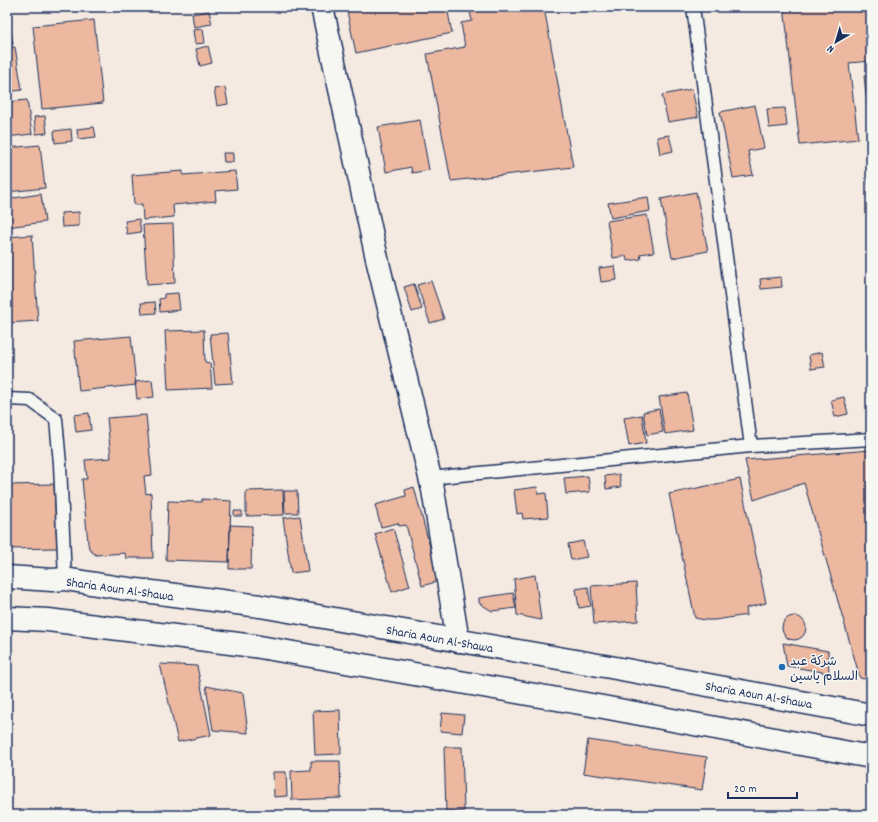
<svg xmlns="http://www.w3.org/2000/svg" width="878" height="822" font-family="Dekko,'Playpen Sans Arabic',sans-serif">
	<rect width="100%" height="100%" fill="#f4eae1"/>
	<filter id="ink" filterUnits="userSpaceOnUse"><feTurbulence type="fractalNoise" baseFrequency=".025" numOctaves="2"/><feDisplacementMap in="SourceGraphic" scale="8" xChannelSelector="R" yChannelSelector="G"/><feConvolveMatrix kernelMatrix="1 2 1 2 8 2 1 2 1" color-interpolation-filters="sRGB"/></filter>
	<g filter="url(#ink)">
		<path fill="#ecb89f" stroke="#1b2f5e" d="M 346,7 L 447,7 L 452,33 L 356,53 Z
			M 469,7 L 544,7 L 573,167 L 451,181 L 427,54 L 465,47 L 461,23 L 472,21 Z
			M 784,7 L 869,7 L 871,27 L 871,61 L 849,63 L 858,139 L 800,145 Z
			M 209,11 L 212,24 L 194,27 L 192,14 Z
			M 7,12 L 13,44 L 7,44 Z
			M 94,20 L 103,103 L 42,109 L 33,26 Z
			M 203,29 L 205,43 L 195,44 L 193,30 Z
			M 208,46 L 212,63 L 200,66 L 196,49 Z
			M 15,47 L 22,90 L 7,92 L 7,48 Z
			M 871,75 L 871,128 L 870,128 L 864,76 Z
			M 225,87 L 228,104 L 217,106 L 214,89 Z
			M 692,89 L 698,117 L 668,122 L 662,95 Z
			M 27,100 L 32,134 L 7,137 L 7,102 Z
			M 755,105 L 764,148 L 748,151 L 753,175 L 733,178 L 720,112 Z
			M 785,108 L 787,126 L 769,128 L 767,109 Z
			M 45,116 L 47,133 L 36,134 L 34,117 Z
			M 420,120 L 429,170 L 412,173 L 411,167 L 386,172 L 378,127 Z
			M 94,127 L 96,137 L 78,139 L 77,129 Z
			M 71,129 L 72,141 L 55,143 L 54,131 Z
			M 669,135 L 673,151 L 660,154 L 657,137 Z
			M 40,145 L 45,188 L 7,192 L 7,148 Z
			M 223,153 L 233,153 L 233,162 L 224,162 Z
			M 183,171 L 183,175 L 235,171 L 237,189 L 215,191 L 216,201 L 173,205 L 174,217 L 143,220 L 142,204 L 134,205 L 132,175 Z
			M 871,177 L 871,203 L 868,178 Z
			M 696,192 L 708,251 L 672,258 L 661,199 Z
			M 41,194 L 45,222 L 7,227 L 7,199 Z
			M 648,197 L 650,211 L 611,218 L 608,203 Z
			M 79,212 L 79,226 L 62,227 L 61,213 Z
			M 647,215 L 654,252 L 640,254 L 641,259 L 627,261 L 626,256 L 613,258 L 607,221 Z
			M 139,219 L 141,232 L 127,234 L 125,221 Z
			M 173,224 L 175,283 L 147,285 L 143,225 Z
			M 32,235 L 38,321 L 7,323 L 7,237 Z
			M 615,266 L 617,280 L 601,282 L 599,268 Z
			M 781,277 L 782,287 L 761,289 L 760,279 Z
			M 431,281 L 444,319 L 430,323 L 417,285 Z
			M 414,284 L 422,309 L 412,312 L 404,287 Z
			M 178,293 L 180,310 L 160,312 L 159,299 L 164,298 L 164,294 Z
			M 155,302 L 156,313 L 142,314 L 141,303 Z
			M 204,330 L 205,362 L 210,363 L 212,388 L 168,390 L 165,331 Z
			M 228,333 L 233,383 L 215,384 L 210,334 Z
			M 131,336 L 136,385 L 79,391 L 74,341 Z
			M 822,352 L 825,367 L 811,369 L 809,355 Z
			M 152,380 L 154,397 L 137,399 L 135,382 Z
			M 687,393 L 693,430 L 665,434 L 659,397 Z
			M 844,397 L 848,414 L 835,417 L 831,400 Z
			M 659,409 L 663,432 L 647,435 L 643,412 Z
			M 89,413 L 91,430 L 76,432 L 74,415 Z
			M 146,415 L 152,475 L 144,476 L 146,494 L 151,493 L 153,558 L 126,558 L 125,553 L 96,555 L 92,552 L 89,548 L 88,543 L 82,479 L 87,479 L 85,460 L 111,458 L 107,418 Z
			M 642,415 L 646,443 L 629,446 L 624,418 Z
			M 871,450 L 871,680 L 860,678 L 804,483 L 754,500 L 745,460 Z
			M 619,474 L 621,487 L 606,489 L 605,476 Z
			M 588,476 L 590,492 L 566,494 L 564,478 Z
			M 740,479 L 766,603 L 746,608 L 747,615 L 715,620 L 705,620 L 695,618 L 669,494 Z
			M 54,484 L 57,548 L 7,549 L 7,485 Z
			M 414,487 L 439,581 L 422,586 L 406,525 L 399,526 L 398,523 L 381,527 L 375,505 L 406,496 L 405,490 Z
			M 537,487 L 538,494 L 546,493 L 548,517 L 523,519 L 522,513 L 517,514 L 514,490 Z
			M 283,490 L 284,515 L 246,516 L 246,491 Z
			M 284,491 L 297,491 L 298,513 L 285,513 Z
			M 202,499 L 231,501 L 229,562 L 166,560 L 168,501 L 202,502 Z
			M 234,511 L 242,511 L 242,516 L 234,516 Z
			M 300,516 L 308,571 L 291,573 L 283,518 Z
			M 230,525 L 252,526 L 251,569 L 229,569 Z
			M 393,528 L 410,586 L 392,592 L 375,534 Z
			M 583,541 L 587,557 L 571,560 L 568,544 Z
			M 535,575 L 541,620 L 517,615 L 514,579 Z
			M 636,583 L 638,621 L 594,624 L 591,586 Z
			M 588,587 L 591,606 L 579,608 L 576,589 Z
			M 513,593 L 516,608 L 492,611 L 479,603 L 479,598 Z
			M782 628a12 12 0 1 1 24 0a12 12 0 1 1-24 0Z
			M 783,643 L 828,651 L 829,673 L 787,666 Z
			M 160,664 L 197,666 L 211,735 L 178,742 Z
			M 206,686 L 243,693 L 248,733 L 213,730 Z
			M 340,710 L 341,754 L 315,755 L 313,711 Z
			M 442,713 L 464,715 L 462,733 L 440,731 Z
			M 588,740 L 707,757 L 702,790 L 583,773 Z
			M 444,747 L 462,747 L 464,811 L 446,812 Z
			M 311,761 L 340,761 L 341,798 L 292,800 L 291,771 L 311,770 Z
			M 273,772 L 286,772 L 287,796 L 274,797 Z
			M 870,788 L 871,789 L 871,812 L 867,812 Z"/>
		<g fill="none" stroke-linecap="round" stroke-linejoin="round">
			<g stroke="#1b2f5e" stroke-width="15">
				<path id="lane" d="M 693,7 L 751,446
					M 7,399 L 30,400 L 56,419 L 60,464 L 65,579
					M 430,478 L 751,446 L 871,439"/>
			</g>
			<g stroke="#1b2f5e" stroke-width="25">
				<path id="street" d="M 322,7 L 378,263 L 433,490 L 458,641"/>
			</g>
			<g stroke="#1b2f5e" stroke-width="25">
				<path id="secondary" d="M 7,577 L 52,580 L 65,579 L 121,588 L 260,606 L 610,667 L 871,715
					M 7,618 L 48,620 L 254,646 L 603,707 L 871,757"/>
			</g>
			<use href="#lane" stroke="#f6f6f2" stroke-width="12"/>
			<use href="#street" stroke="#f6f6f2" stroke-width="22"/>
			<use href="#secondary" stroke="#f6f6f2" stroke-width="22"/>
		</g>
	</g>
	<circle fill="#1f6fb2" stroke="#f6f6f2" stroke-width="1.5" cx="782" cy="667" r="4"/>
	<g text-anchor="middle" stroke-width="3" stroke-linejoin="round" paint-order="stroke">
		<g font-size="13" fill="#1b2f5e" stroke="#f6f6f2">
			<text transform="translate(120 588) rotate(8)" y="5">Sharia Aoun Al-Shawa</text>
			<text transform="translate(440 638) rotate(10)" y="5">Sharia Aoun Al-Shawa</text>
			<text transform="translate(759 694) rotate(10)" y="5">Sharia Aoun Al-Shawa</text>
		</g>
		<g font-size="13" fill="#1b2f5e" stroke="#f6f6f2" text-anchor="start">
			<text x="790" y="665">شركة عبد<tspan x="790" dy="15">السلام ياسين</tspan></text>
		</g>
	</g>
	<rect width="878" height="822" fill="none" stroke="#f6f6f2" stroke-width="24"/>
	<rect x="12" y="12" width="854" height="798" fill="none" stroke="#1b2f5e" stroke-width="1.5" filter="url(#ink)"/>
	<g transform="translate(836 42) rotate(218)" stroke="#f6f6f2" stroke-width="3" paint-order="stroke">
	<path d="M0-3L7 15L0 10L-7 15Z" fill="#1b2f5e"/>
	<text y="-6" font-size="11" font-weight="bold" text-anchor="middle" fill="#1b2f5e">N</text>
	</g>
	<path d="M728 792v6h69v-6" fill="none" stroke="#1b2f5e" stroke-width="2"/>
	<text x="734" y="792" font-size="12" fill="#1b2f5e" stroke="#f6f6f2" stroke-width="3" paint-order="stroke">20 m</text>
</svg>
